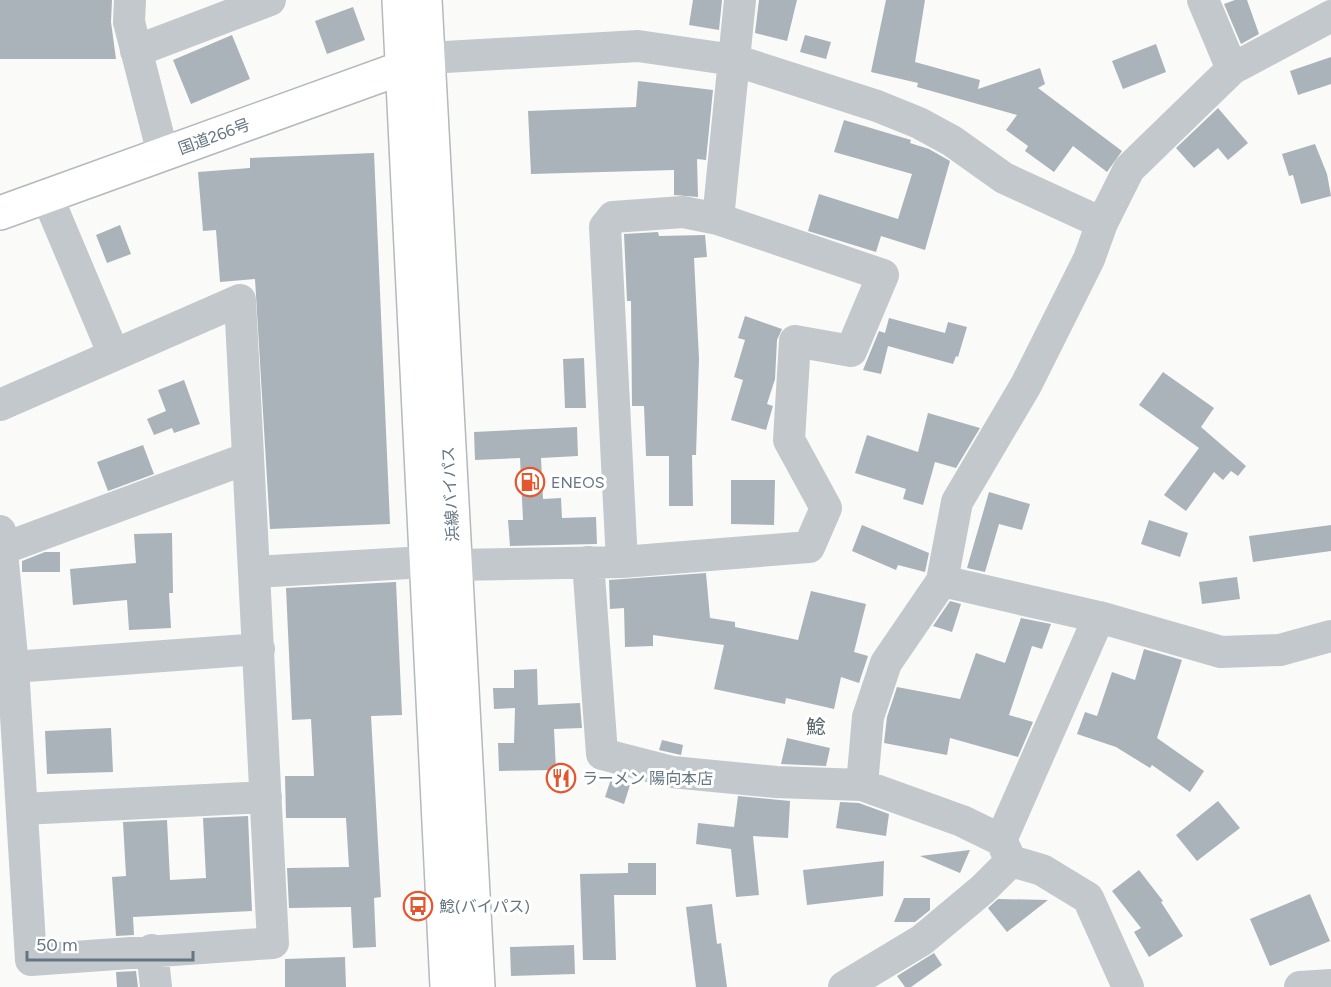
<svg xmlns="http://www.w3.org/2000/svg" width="1331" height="987" font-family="Figtree,'Noto Sans JP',sans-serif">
	<rect width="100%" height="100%" fill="#fafaf8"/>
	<path fill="#aab3b9" d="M 0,0 L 112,0 L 111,22 L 116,59 L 0,59 Z
		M 693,0 L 722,0 L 719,30 L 689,25 Z
		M 759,0 L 797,0 L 787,41 L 755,33 Z
		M 886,0 L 925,0 L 915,62 L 980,80 L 978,89 L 1040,68 L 1045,84 L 1038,88 L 1122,151 L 1107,172 L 1073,146 L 1054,172 L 1025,151 L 1028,146 L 1006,130 L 1017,115 L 917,87 L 918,83 L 871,72 Z
		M 1235,0 L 1247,0 L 1259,34 L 1241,44 L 1224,4 Z
		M 353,7 L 365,40 L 327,54 L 315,21 Z
		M 232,35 L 250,79 L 191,104 L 173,60 Z
		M 805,35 L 831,42 L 826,59 L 800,52 Z
		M 1156,44 L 1166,72 L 1123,89 L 1112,61 Z
		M 1331,57 L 1331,84 L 1298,95 L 1290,71 Z
		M 638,81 L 713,90 L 706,160 L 697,159 L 698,197 L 674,195 L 674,170 L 531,174 L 528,111 L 636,107 Z
		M 1218,108 L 1248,143 L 1228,160 L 1218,148 L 1194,168 L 1176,148 Z
		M 844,120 L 911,140 L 910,143 L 929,149 L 950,161 L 925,250 L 881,236 L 876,252 L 808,231 L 819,194 L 898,219 L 912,174 L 834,152 Z
		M 1315,144 L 1327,174 L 1331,196 L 1301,204 L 1293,175 L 1289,176 L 1282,154 Z
		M 374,153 L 390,524 L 270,529 L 255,279 L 220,282 L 216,230 L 203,231 L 198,172 L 250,168 L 250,158 Z
		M 120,225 L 131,254 L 107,263 L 96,235 Z
		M 658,232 L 659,236 L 705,235 L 707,257 L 694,258 L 699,359 L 696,455 L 692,455 L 693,506 L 669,506 L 669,456 L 646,456 L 644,406 L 632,406 L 631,301 L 627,301 L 624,234 Z
		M 745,316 L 782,329 L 777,340 L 775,379 L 767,404 L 773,406 L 766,430 L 731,420 L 743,380 L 734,377 L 745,340 L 738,338 Z
		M 889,318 L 945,333 L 948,322 L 967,327 L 958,357 L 956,356 L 953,364 L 888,346 L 881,374 L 863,370 L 879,331 L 885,333 Z
		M 584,358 L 586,408 L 565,408 L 563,359 Z
		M 1163,372 L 1214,408 L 1201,427 L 1246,466 L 1238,476 L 1231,471 L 1223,480 L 1214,472 L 1186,511 L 1164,495 L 1199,448 L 1139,405 Z
		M 184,380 L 200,424 L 174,433 L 172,428 L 154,435 L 147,419 L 166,411 L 158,390 Z
		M 928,413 L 980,428 L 956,468 L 935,462 L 923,505 L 903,499 L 906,489 L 855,473 L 867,435 L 918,452 Z
		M 577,427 L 578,456 L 541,458 L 543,499 L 561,498 L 562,518 L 596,517 L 597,544 L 510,546 L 508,520 L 523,520 L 520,458 L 475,460 L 474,432 Z
		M 143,445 L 154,474 L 108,491 L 97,462 Z
		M 731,480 L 775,480 L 774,525 L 731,524 Z
		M 989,492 L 1030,504 L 1022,530 L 999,524 L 985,572 L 967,568 Z
		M 1149,520 L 1188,533 L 1180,557 L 1141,544 Z
		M 862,525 L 929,553 L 925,572 L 898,565 L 896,570 L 852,551 Z
		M 1331,525 L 1331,551 L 1253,562 L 1249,536 Z
		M 172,533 L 173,593 L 169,593 L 171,628 L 129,630 L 127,600 L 73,605 L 70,569 L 136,563 L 134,534 Z
		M 45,552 L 60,552 L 60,572 L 22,572 L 22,561 Z
		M 706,573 L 710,618 L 735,622 L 735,627 L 798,640 L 811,591 L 866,604 L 854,652 L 868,656 L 859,683 L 841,677 L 834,709 L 786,698 L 785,704 L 714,689 L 724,645 L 653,635 L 653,646 L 625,647 L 624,608 L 610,609 L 609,580 Z
		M 1237,577 L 1240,599 L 1202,604 L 1199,582 Z
		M 396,582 L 402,715 L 371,716 L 381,897 L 374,898 L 376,947 L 353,948 L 351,907 L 289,908 L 287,868 L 349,867 L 346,818 L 286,818 L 285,776 L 314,776 L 311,719 L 292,720 L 286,588 Z
		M 950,601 L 961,604 L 952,632 L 933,626 Z
		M 1021,618 L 1051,624 L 1042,649 L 1032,646 L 1009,715 L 1033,722 L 1018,757 L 950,738 L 947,755 L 884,743 L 887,717 L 897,687 L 960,699 L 976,653 L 1005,663 Z
		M 1144,649 L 1182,660 L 1157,738 L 1204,771 L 1190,792 L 1152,765 L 1150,768 L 1116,747 L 1077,734 L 1085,712 L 1097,716 L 1112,672 L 1135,680 Z
		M 537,669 L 538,705 L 580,703 L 582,728 L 554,729 L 556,770 L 499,771 L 498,743 L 514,743 L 515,708 L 494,709 L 493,688 L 514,688 L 514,670 Z
		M 111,728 L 113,772 L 47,774 L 45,731 Z
		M 787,738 L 830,748 L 826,766 L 781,764 Z
		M 662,740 L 683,745 L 681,755 L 659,750 Z
		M 611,779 L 630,785 L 624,804 L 605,797 Z
		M 738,796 L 790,801 L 788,838 L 753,836 L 759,895 L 736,897 L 731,849 L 696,844 L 698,823 L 734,827 Z
		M 1218,801 L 1240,828 L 1197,861 L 1176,835 Z
		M 840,802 L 859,803 L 889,814 L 886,836 L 836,828 Z
		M 248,816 L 252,911 L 133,917 L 134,935 L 116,936 L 112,877 L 126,876 L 123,822 L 167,820 L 170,880 L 206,878 L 203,818 Z
		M 970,850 L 960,873 L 920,856 Z
		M 884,861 L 883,896 L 807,905 L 803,870 Z
		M 628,863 L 656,863 L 656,895 L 614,895 L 616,960 L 583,960 L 580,874 L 628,873 Z
		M 1139,870 L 1163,901 L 1161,902 L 1183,936 L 1149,957 L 1134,932 L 1141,928 L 1112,891 Z
		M 1310,894 L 1330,941 L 1270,966 L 1250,919 Z
		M 904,898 L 930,898 L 930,910 L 915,922 L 894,922 Z
		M 998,899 L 1048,900 L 1007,932 L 988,908 Z
		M 712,904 L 717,944 L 721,943 L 727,987 L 696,987 L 686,907 Z
		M 574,945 L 575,974 L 511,976 L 510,947 Z
		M 934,953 L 942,965 L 911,987 L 905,987 L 897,976 Z
		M 345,957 L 346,987 L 285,987 L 285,959 Z
		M 136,971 L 138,987 L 117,987 L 116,972 Z"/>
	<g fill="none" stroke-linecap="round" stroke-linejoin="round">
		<g stroke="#b4b9bd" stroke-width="36">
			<path id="highway" d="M 399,0 L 447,987
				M 425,0 L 478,987
				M 0,213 L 421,61"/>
		</g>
		<path stroke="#c3c8cc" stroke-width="32" d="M 130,0 L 129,22 L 163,154
			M 1203,0 L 1232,69
			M 136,51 L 270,0
			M 428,58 L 638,46 L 734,60 L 877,106 L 919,123 L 952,141 L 1004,178 L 1102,223
			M 47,196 L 114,355
			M 0,405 L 240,300 L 273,943 L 31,960 L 13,667 L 0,531
			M 2,549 L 248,458
			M 588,562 L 602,754 L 672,772 L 776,782 L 862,785 L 962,821 L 1001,840 L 1011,861 L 1042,870 L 1088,898 L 1128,987
			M 622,562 L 605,227 L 613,217 L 683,212 L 718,219
			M 454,565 L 622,562 L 809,547 L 826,508 L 789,440 L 795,341 L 851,351 L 883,275 L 718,219 L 740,0
			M 255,572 L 425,562
			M 942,581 L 1099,617 L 1221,652 L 1280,650 L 1331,636
			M 13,667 L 259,649
			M 862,785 L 868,717 L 886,663 L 942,581 L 957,502 L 1026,385 L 1089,259 L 1102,223 L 1129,169 L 1232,69 L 1331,16
			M 22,809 L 266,797
			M 1001,840 L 1099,617
			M 152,950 L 156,987
			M 844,987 L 922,940 L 983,889 L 1011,861
			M 1300,987 L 1331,985"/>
		<use href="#highway" stroke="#fff" stroke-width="33"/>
	</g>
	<defs>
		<g id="fuel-ring" transform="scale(1.5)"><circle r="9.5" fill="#fff" stroke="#e4572e" stroke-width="1.5"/><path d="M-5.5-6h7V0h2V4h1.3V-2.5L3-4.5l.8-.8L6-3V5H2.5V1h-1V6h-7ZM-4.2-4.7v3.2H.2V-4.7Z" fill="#e4572e"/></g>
		<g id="restaurant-ring" transform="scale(1.5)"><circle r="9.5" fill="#fff" stroke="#e4572e" stroke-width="1.5"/><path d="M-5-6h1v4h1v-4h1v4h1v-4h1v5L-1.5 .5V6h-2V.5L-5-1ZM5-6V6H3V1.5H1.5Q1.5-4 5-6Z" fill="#e4572e"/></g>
		<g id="bus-ring" transform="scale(1.5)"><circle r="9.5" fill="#fff" stroke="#e4572e" stroke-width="1.5"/><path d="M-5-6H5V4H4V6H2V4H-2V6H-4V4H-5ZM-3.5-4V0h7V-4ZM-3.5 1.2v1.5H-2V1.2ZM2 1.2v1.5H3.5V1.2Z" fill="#e4572e"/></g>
	</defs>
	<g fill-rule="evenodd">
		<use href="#fuel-ring" x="530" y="482"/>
		<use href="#restaurant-ring" x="561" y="778"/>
		<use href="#bus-ring" x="418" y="906"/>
	</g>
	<g text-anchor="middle" stroke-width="6" stroke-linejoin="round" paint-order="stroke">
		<g font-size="16" fill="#657683" stroke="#fff">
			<text transform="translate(214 136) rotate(-20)" y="6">国道266号</text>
			<text transform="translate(450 494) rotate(-93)" y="6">浜線バイパス</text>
		</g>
		<g font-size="16" fill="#657683" stroke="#fff" text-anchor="start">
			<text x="551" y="488">ENEOS</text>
			<text x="582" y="784">ラーメン 陽向本店</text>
			<text x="439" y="912">鯰(バイパス)</text>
		</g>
		<g font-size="20" fill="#57646e" stroke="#fff">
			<text x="816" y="734">鯰</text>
		</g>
	</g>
	<path d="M27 951v9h166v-9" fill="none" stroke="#657683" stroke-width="3"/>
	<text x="36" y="951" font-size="18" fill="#657683" stroke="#ffffff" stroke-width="4.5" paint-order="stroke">50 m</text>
</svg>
